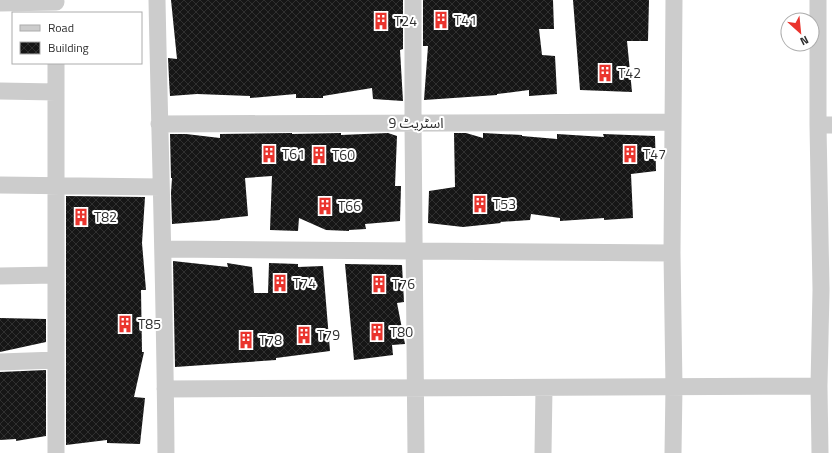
<svg xmlns="http://www.w3.org/2000/svg" width="832" height="453" font-family="'Titillium Web','Noto Sans Arabic',sans-serif">
	<defs>
		<pattern id="building-cross-hatch" width="8" height="8" patternUnits="userSpaceOnUse"><rect width="8" height="8" fill="#161616"/><path d="M0 0l8 8M0 8l8-8" fill="none" stroke="#303030"/></pattern>
	</defs>
	<rect width="100%" height="100%" fill="#fff"/>
	<path fill="url(#building-cross-hatch)" d="M 171,0 L 403,0 L 403,49 L 400,50 L 403,101 L 373,99 L 372,88 L 323,96 L 323,98 L 296,98 L 296,94 L 250,98 L 250,96 L 197,94 L 170,96 L 169,79 L 168,58 L 177,59 Z
		M 423,0 L 553,0 L 554,29 L 539,29 L 542,55 L 555,56 L 557,94 L 529,96 L 529,90 L 497,94 L 497,95 L 424,100 L 428,46 L 423,46 Z
		M 573,0 L 649,0 L 648,41 L 627,41 L 632,92 L 580,90 Z
		M 292,133 L 292,134 L 341,133 L 341,135 L 388,133 L 397,136 L 395,186 L 401,186 L 400,221 L 365,224 L 366,229 L 349,230 L 349,231 L 326,230 L 299,218 L 298,231 L 270,230 L 272,176 L 245,178 L 248,216 L 220,219 L 220,220 L 172,224 L 171,193 L 172,178 L 171,178 L 170,134 L 186,134 L 220,138 L 220,134 Z
		M 454,133 L 466,133 L 483,138 L 483,133 L 522,135 L 522,136 L 557,139 L 557,134 L 604,137 L 603,134 L 655,136 L 656,171 L 631,174 L 633,218 L 604,220 L 604,218 L 560,221 L 560,218 L 531,214 L 530,220 L 500,222 L 501,223 L 463,227 L 428,223 L 429,191 L 455,187 Z
		M 66,196 L 145,197 L 142,243 L 146,290 L 141,290 L 142,352 L 144,352 L 134,397 L 145,398 L 140,444 L 107,443 L 107,440 L 66,445 Z
		M 173,261 L 228,267 L 227,263 L 252,267 L 254,293 L 268,293 L 269,263 L 298,264 L 298,267 L 323,266 L 330,351 L 276,358 L 276,360 L 175,367 Z
		M 345,264 L 402,265 L 404,302 L 397,303 L 405,344 L 392,345 L 393,355 L 354,360 Z
		M 0,318 L 46,319 L 46,342 L 0,352 Z
		M 46,370 L 46,436 L 16,441 L 16,439 L 0,440 L 0,372 Z"/>
	<g fill="none" stroke-linecap="round" stroke-linejoin="round">
		<path stroke="#ccc" stroke-width="17" d="M 157,0 C 160,151 165,302 166,453
			M 413,0 L 413,123 L 416,453
			M 818,0 L 818,125 L 821,290 L 819,386 L 820,453
			M 0,3 L 56,2
			M 56,63 L 56,453
			M 0,91 L 56,92
			M 159,124 L 672,122
			M 818,125 L 832,125
			M 0,185 L 161,187
			M 163,249 L 672,253
			M 0,276 L 56,275
			M 0,362 L 56,360
			M 165,389 L 819,386
			M 543,453 L 544,388
			M 673,453 L 674,387 L 672,253 L 674,0"/>
	</g>
	<defs>
		<g id="building-bare" transform="scale(1.38)"><path d="M-4-6H4V6H1V3H-1V6H-4ZM-2.5-4.3h1.7v1.8h-1.7ZM.8-4.3h1.7v1.8H.8ZM-2.5-1h1.7V.8h-1.7ZM.8-1h1.7V.8H.8Z" fill="#ea342d" stroke="#fff" stroke-width="2.5" paint-order="stroke"/></g>
	</defs>
	<g fill-rule="evenodd">
		<use href="#building-bare" x="441" y="20"/>
		<use href="#building-bare" x="381" y="21"/>
		<use href="#building-bare" x="605" y="73"/>
		<use href="#building-bare" x="269" y="154"/>
		<use href="#building-bare" x="630" y="154"/>
		<use href="#building-bare" x="319" y="155"/>
		<use href="#building-bare" x="480" y="204"/>
		<use href="#building-bare" x="325" y="206"/>
		<use href="#building-bare" x="81" y="217"/>
		<use href="#building-bare" x="280" y="283"/>
		<use href="#building-bare" x="379" y="284"/>
		<use href="#building-bare" x="125" y="324"/>
		<use href="#building-bare" x="377" y="332"/>
		<use href="#building-bare" x="304" y="335"/>
		<use href="#building-bare" x="246" y="340"/>
	</g>
	<g text-anchor="middle" stroke-width="4" stroke-linejoin="round" paint-order="stroke">
		<g font-size="14" fill="#2f2f2f" stroke="#fff" text-anchor="start">
			<text x="454" y="25">T41</text>
			<text x="394" y="26">T24</text>
			<text x="618" y="78">T42</text>
			<text x="282" y="159">T61</text>
			<text x="643" y="159">T47</text>
			<text x="332" y="160">T60</text>
			<text x="493" y="209">T53</text>
			<text x="338" y="211">T66</text>
			<text x="94" y="222">T82</text>
			<text x="293" y="288">T74</text>
			<text x="392" y="289">T76</text>
			<text x="138" y="329">T85</text>
			<text x="390" y="337">T80</text>
			<text x="317" y="340">T79</text>
			<text x="259" y="345">T78</text>
		</g>
		<g font-size="14" fill="#2f2f2f" stroke="#fff">
			<text x="416" y="128">اسٹریٹ 9</text>
		</g>
	</g>
	<rect x="12" y="12" width="130" height="52" fill="#ffffff" stroke="#acacac"/>
	<rect x="20" y="25" width="20" height="6" fill="#cccccc" stroke="#acacac"/>
	<text x="48" y="32" font-size="12" fill="#2f2f2f">Road</text>
	<rect x="20" y="42" width="20" height="12" fill="url(#building-cross-hatch)" stroke="#acacac"/>
	<text x="48" y="52" font-size="12" fill="#2f2f2f">Building</text>
	<g transform="translate(800 32) rotate(153)"><circle r="19" fill="#ffffff" stroke="#acacac"/>
	<path d="M0-3L7 15L0 10L-7 15Z" fill="#ea342d"/>
	<text y="-6" font-size="11" font-weight="bold" text-anchor="middle" fill="#2f2f2f">N</text>
	</g>
</svg>
